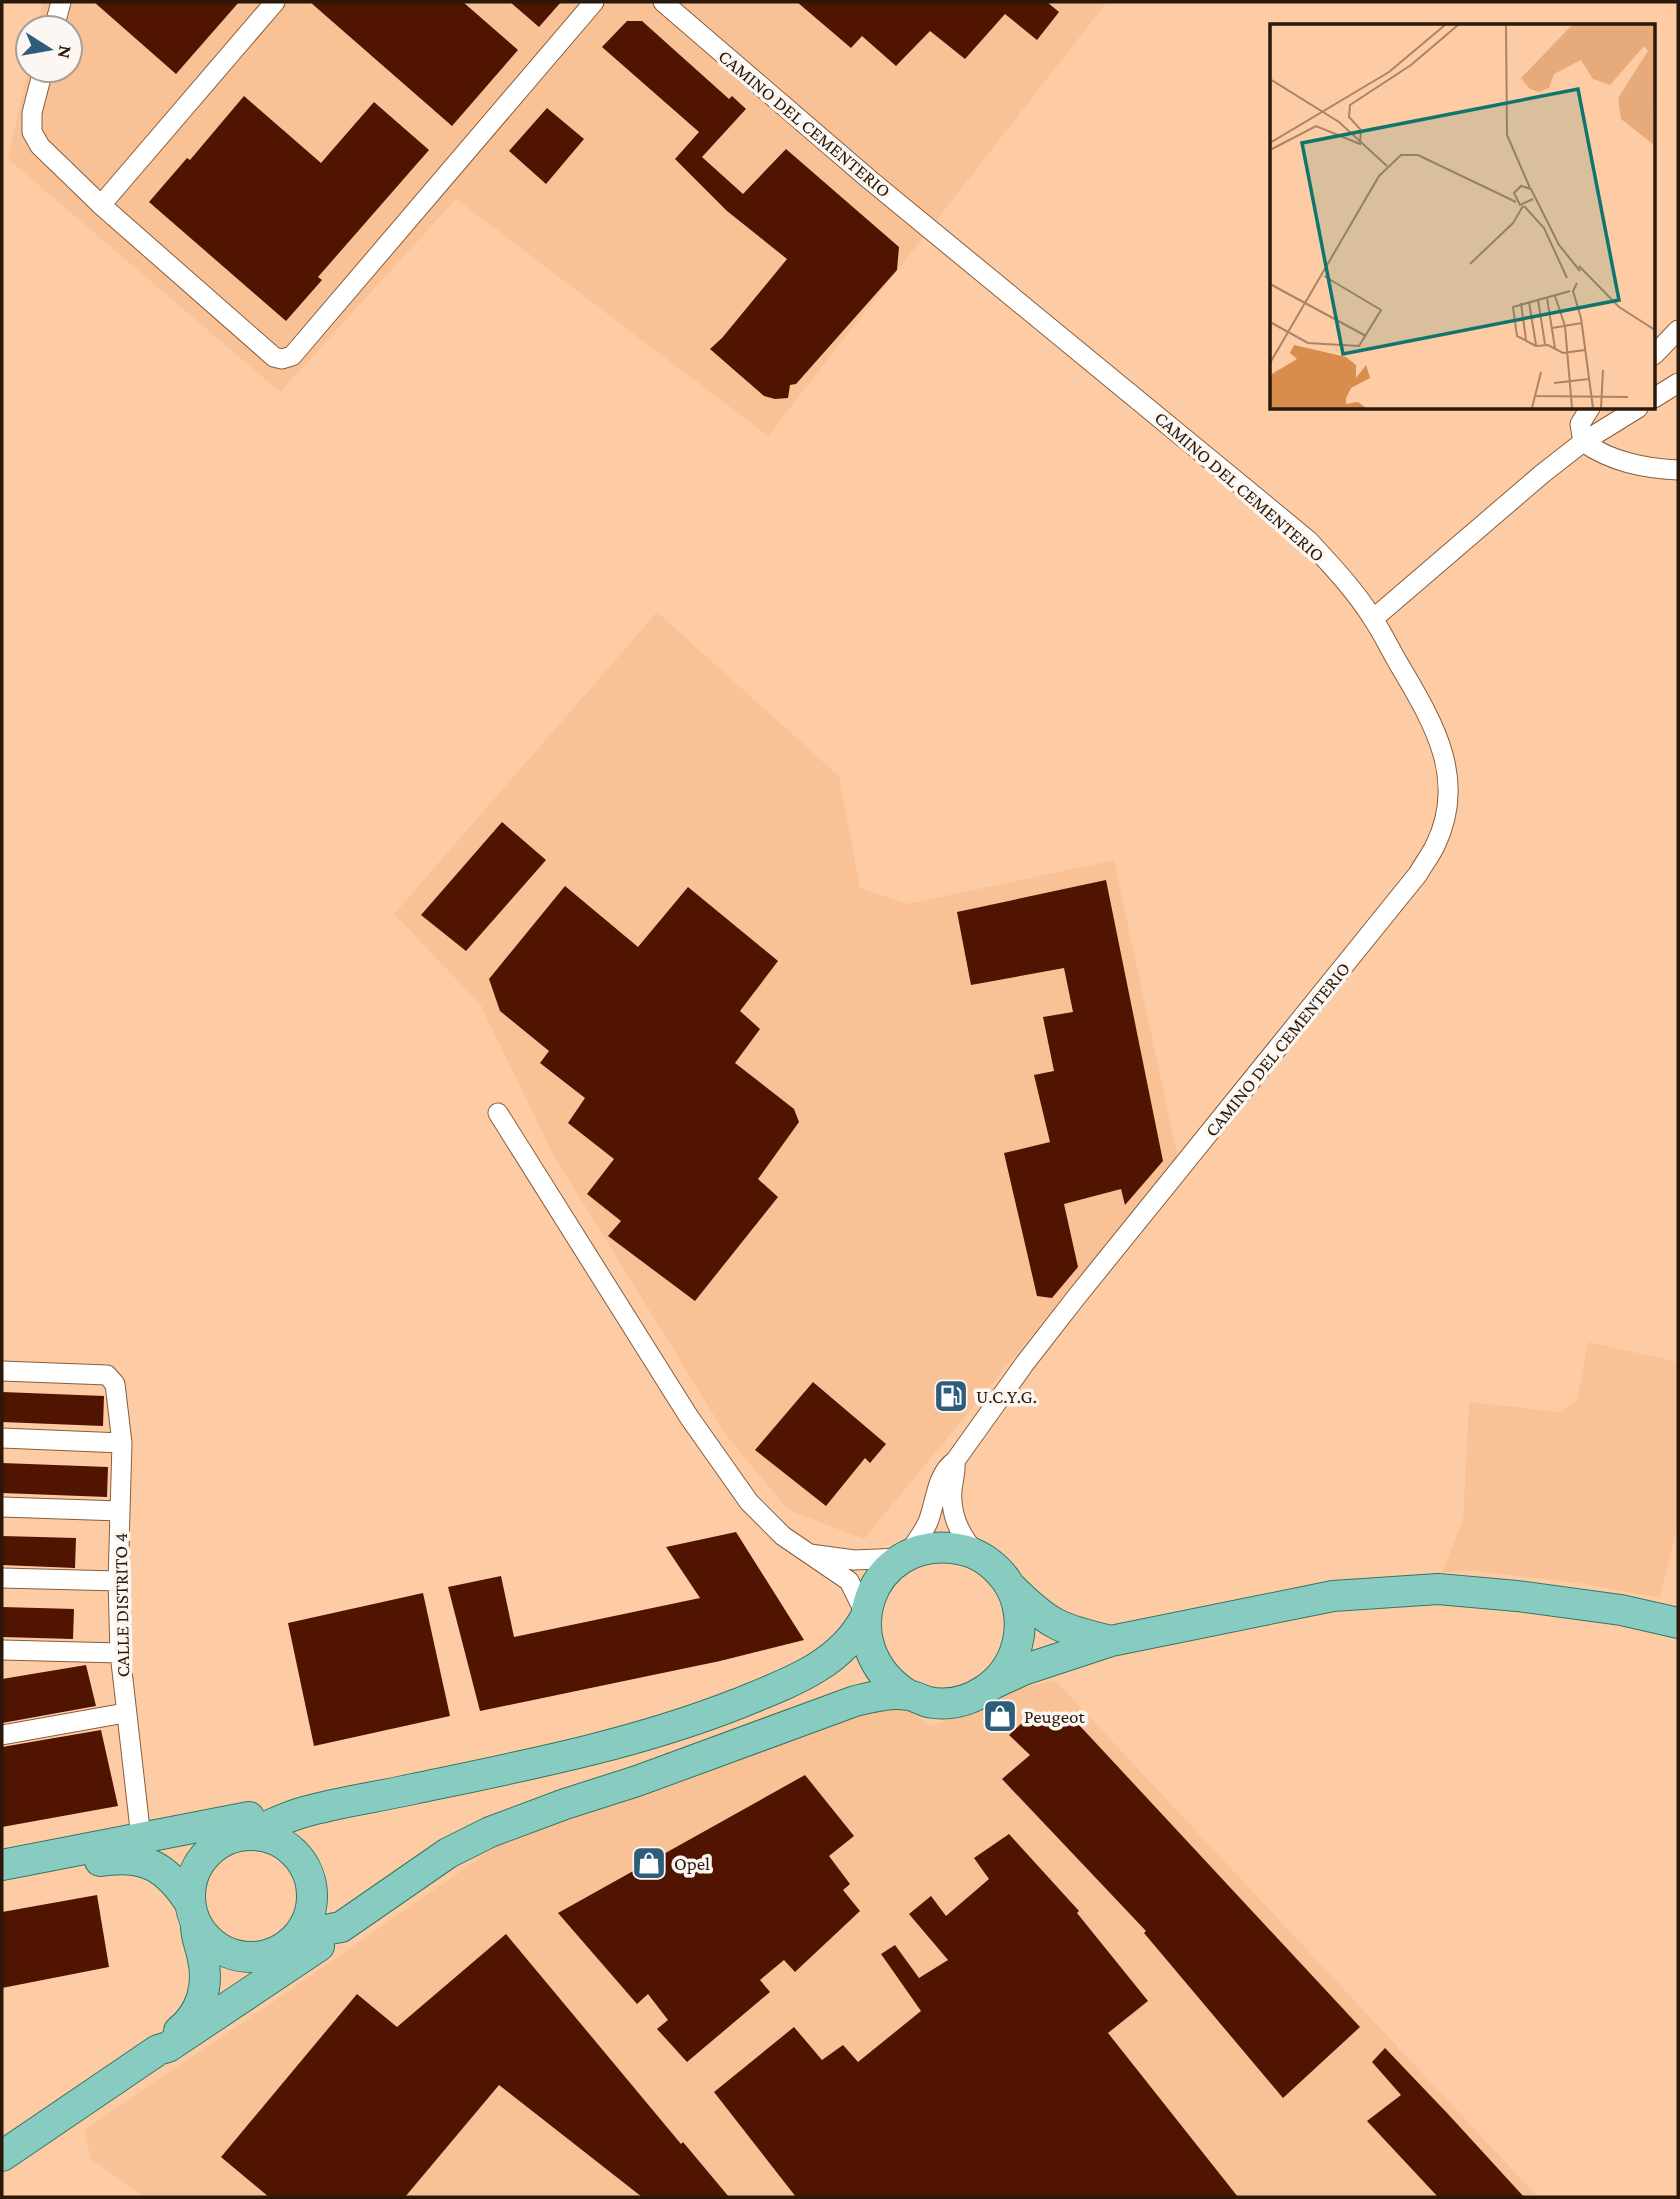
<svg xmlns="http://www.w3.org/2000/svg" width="1680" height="2199" font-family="'Crimson Pro',serif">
	<rect width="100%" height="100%" fill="#fdcca5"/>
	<path fill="#f9c296" d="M 43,2 L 1107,2 L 768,436 L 456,199 L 280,392 L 8,159 L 28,69 L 70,70 L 70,28 L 37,28 Z
		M 657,612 L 839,776 L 860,888 L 908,904 L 1114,860 L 1178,1158 L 864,1539 L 788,1510 L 726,1435 L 553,1154 L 480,1004 L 394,914 Z
		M 1588,1342 L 1678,1362 L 1678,1523 L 1660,1598 L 1586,1584 L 1476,1571 L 1442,1572 L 1463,1520 L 1469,1402 L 1559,1412 L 1577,1401 Z
		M 1055,1680 L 1538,2197 L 144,2197 L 91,2159 L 84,2130 L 296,1986 L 511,1836 L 865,1709 L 907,1710 L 932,1726 L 1021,1688 Z"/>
	<path fill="#511400" d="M 94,2 L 239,2 L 176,74 Z
		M 310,2 L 463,2 L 518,50 L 452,126 Z
		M 510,2 L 561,2 L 539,27 Z
		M 797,2 L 1047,2 L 1059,12 L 1037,40 L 1005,14 L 965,59 L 930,31 L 896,66 L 862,36 L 851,48 Z
		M 627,21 L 642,21 L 729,99 L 732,96 L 746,109 L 702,157 L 743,194 L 786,149 L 899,247 L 897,270 L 796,384 L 790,385 L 788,398 L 775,399 L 764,396 L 710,349 L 722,338 L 787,259 L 727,211 L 675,159 L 699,132 L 602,47 Z
		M 244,96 L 321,163 L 374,102 L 429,150 L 318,277 L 322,280 L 286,321 L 149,202 L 187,158 L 190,160 Z
		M 547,108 L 584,139 L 546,184 L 509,151 Z
		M 502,822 L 546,860 L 466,951 L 421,915 Z
		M 1106,880 L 1163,1161 L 1125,1205 L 1121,1189 L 1064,1204 L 1078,1267 L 1052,1298 L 1037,1296 L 1004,1153 L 1050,1142 L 1034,1075 L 1054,1071 L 1043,1017 L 1073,1012 L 1064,968 L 971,985 L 957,912 Z
		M 565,886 L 638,947 L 688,887 L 778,961 L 740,1011 L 760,1029 L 735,1063 L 794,1109 L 799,1122 L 758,1179 L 778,1197 L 695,1301 L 608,1236 L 621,1221 L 587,1194 L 614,1159 L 568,1123 L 585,1098 L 540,1063 L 549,1051 L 500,1011 L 489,979 Z
		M 813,1382 L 886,1444 L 870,1463 L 865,1458 L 826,1506 L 755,1450 Z
		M 2,1392 L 104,1396 L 103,1426 L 2,1422 Z
		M 2,1463 L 108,1467 L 107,1497 L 2,1493 Z
		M 736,1532 L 804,1640 L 720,1661 L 480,1711 L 448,1587 L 501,1576 L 514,1637 L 700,1598 L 666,1547 Z
		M 2,1536 L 76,1538 L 75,1568 L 2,1565 Z
		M 423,1593 L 450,1716 L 314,1746 L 288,1623 Z
		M 2,1607 L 74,1609 L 73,1639 L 2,1637 Z
		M 86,1665 L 96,1706 L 2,1723 L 2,1679 Z
		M 1067,1712 L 1360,2027 L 1283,2098 L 1144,1933 L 1146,1931 L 1002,1779 L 1030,1755 L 1009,1735 L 1022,1723 Z
		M 101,1730 L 118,1806 L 2,1827 L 2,1747 Z
		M 805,1775 L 854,1836 L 829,1856 L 850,1884 L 843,1890 L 860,1911 L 795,1972 L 784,1960 L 760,1980 L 770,1992 L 687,2062 L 657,2029 L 668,2020 L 648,1994 L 637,2004 L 558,1913 Z
		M 1009,1834 L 1079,1911 L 1077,1913 L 1148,2001 L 1108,2033 L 1238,2197 L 796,2197 L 714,2092 L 794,2027 L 822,2060 L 843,2045 L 858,2062 L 921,2011 L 881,1954 L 895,1945 L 919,1978 L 948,1960 L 909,1914 L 931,1896 L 946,1916 L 989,1879 L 974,1858 Z
		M 97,1895 L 109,1967 L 2,1988 L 2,1912 Z
		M 506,1934 L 681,2144 L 683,2142 L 729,2197 L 642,2197 L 499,2085 L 405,2197 L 269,2197 L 221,2157 L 357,1994 L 397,2027 Z
		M 1385,2048 L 1448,2114 L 1524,2197 L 1438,2197 L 1367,2121 L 1401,2095 L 1372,2062 Z"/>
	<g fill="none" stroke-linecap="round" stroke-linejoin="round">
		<g stroke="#885d3a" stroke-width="21">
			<path id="street" d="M 663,2 L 870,180 L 1308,540 C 1331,565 1355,590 1373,619 C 1382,632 1389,647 1397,661 C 1431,719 1469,777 1435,846 C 1430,856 1423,865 1418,874 L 1078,1295 L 1025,1363 L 955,1461 C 936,1474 936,1502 928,1522 C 922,1535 914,1544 907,1556
				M 54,28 L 61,2
				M 43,70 L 32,113 L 32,132 L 40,146 L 101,205 L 274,357 L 282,359 L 292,356 L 594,2
				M 101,205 L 275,2
				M 1654,355 L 1678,330
				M 1654,398 L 1678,383
				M 1590,408 L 1580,424 L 1583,442 C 1612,462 1643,468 1678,470
				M 1373,619 L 1542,474 L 1583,442 L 1638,408
				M 498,1113 L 689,1417 L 749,1502 L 783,1536 L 849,1581 L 866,1615
				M 2,1371 L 107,1375 L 115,1384 L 122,1443 L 118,1581 L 120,1653 L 141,1838
				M 2,1438 L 122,1443
				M 955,1462 C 956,1472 953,1480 952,1490 C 950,1516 960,1536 977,1554
				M 2,1507 L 120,1511
				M 810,1554 L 854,1560 L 901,1558
				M 2,1578 L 118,1581
				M 2,1650 L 120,1653
				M 2,1735 L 125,1713"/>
		</g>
		<g stroke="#337765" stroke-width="32">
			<path id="primary" d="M 1012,1588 C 1049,1625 1060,1629 1111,1641
				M 995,1683 L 1023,1670 L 1111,1641 L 1333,1596 L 1438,1589 L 1517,1596 L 1621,1610 L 1678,1623
				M 249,1834 C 267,1827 285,1817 304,1812 C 339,1802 377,1797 413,1789 C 523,1766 633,1745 737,1704 C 786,1684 841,1666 866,1616
				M190 1896a61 61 0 1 1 122 0a61 61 0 1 1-122 0Z
				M 100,1861 C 144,1854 166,1866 190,1903
				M 2,1865 L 249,1817
				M 283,1948 L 330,1929 L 341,1927 L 448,1853 L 490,1832 L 565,1804 L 637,1781 L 855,1701 C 872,1697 891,1692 908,1695 C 915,1696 921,1700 928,1702 C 968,1710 1007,1683 1017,1645 C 1023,1623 1019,1598 1006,1580 C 994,1564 977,1552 958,1549 C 870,1534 829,1645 908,1695
				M 179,2031 C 201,2014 209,1986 203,1959 C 201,1947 196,1938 196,1926
				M 2,2156 L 158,2050 L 168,2047 L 319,1946"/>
		</g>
		<use href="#street" stroke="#fff" stroke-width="19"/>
		<use href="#primary" stroke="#88cbc0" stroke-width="30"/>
	</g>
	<defs>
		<g id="fuel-square" transform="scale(1.75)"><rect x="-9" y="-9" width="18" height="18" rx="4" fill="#2e5d7c" stroke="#fcf7f3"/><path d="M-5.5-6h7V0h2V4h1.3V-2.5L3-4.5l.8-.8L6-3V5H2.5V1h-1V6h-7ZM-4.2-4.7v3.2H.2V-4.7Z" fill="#fff"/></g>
		<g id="shop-square" transform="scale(1.75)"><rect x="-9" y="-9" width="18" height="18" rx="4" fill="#2e5d7c" stroke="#fcf7f3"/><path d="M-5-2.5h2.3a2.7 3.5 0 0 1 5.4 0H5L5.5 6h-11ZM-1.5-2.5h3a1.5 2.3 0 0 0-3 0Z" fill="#fff"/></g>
	</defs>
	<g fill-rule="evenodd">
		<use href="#fuel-square" x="951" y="1396"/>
		<use href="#shop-square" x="1000" y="1716"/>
		<use href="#shop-square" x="649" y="1863"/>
	</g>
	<g text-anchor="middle" stroke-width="7" stroke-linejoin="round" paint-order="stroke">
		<g font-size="19" fill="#2a190a" stroke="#fcf7f3">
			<text transform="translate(805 123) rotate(40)" y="7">CAMINO DEL CEMENTERIO</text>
			<text transform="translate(1240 486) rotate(41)" y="7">CAMINO DEL CEMENTERIO</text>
			<text transform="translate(1277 1049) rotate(-51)" y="7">CAMINO DEL CEMENTERIO</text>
			<text transform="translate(121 1605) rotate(-91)" y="7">CALLE DISTRITO 4</text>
		</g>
		<g font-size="19" fill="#2a190a" stroke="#fcf7f3" text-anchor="start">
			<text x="976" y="1403">U.C.Y.G.</text>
			<text x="1024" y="1723">Peugeot</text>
			<text x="674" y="1870">Opel</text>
		</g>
	</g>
	<g transform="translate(1270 24)">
		<rect width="385" height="385" fill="#fdcca5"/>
		<path d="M 302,1 L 385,1 L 383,120 L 351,95 L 348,74 L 378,27 L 374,22 L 340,61 L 323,55 L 311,36 L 284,50 L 279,64 L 269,68 L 260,65 L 251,54 Z" fill="#e7aa7a"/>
		<path d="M 24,321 L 76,333 L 86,341 L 86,354 L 96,341 L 100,354 L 81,364 L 76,374 L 76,380 L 88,378 L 96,384 L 0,384 L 0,351 L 27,335 L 20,329 Z" fill="#d88d4d"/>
		<path fill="none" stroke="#a98467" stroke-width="2" d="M 236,1 L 237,111 L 260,164M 0,55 L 69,98 L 117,142M 0,119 L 119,48 L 175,1M 0,126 L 46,102 L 90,120 L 91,106 L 79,93 L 80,81 L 141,41 L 188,1M 263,175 L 250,181 L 244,169 L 251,162 L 261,165 L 289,221 L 310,247M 254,182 L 274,204 L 297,254M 200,240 L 243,199 L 253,182M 309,242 L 349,283 L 385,306M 307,259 L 303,267 L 311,294 L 323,384M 0,260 L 96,312M 285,272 L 295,302 L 302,384M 277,274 L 285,324M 268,276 L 275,320M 259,278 L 266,321M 251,279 L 256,316M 0,298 L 38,319 L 89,322 L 111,286 L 54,252M 282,304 L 312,299M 266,322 L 247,312 L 243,283 L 300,267M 266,322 L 278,321 L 293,329 L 315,326M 0,339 L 109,152 L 131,131 L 148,131 L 246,178M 284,359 L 319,355M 266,372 L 358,373M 262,384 L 271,348M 331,384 L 333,346"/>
		<path fill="#0f766e" fill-opacity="0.15" stroke="#0f766e" stroke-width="3.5" d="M 308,65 L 349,276 L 73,330 L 32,119 Z"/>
		<rect width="385" height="385" fill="none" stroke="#2a190a" stroke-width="3.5"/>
	</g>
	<rect width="1680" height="2199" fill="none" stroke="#2a190a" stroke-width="7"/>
	<g transform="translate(49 49) rotate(101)"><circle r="33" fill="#fcf7f3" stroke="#a89e96" stroke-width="2"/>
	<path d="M0-5L12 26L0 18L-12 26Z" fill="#2e5d7c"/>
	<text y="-10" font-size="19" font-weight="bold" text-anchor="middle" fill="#2a190a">N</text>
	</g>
</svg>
